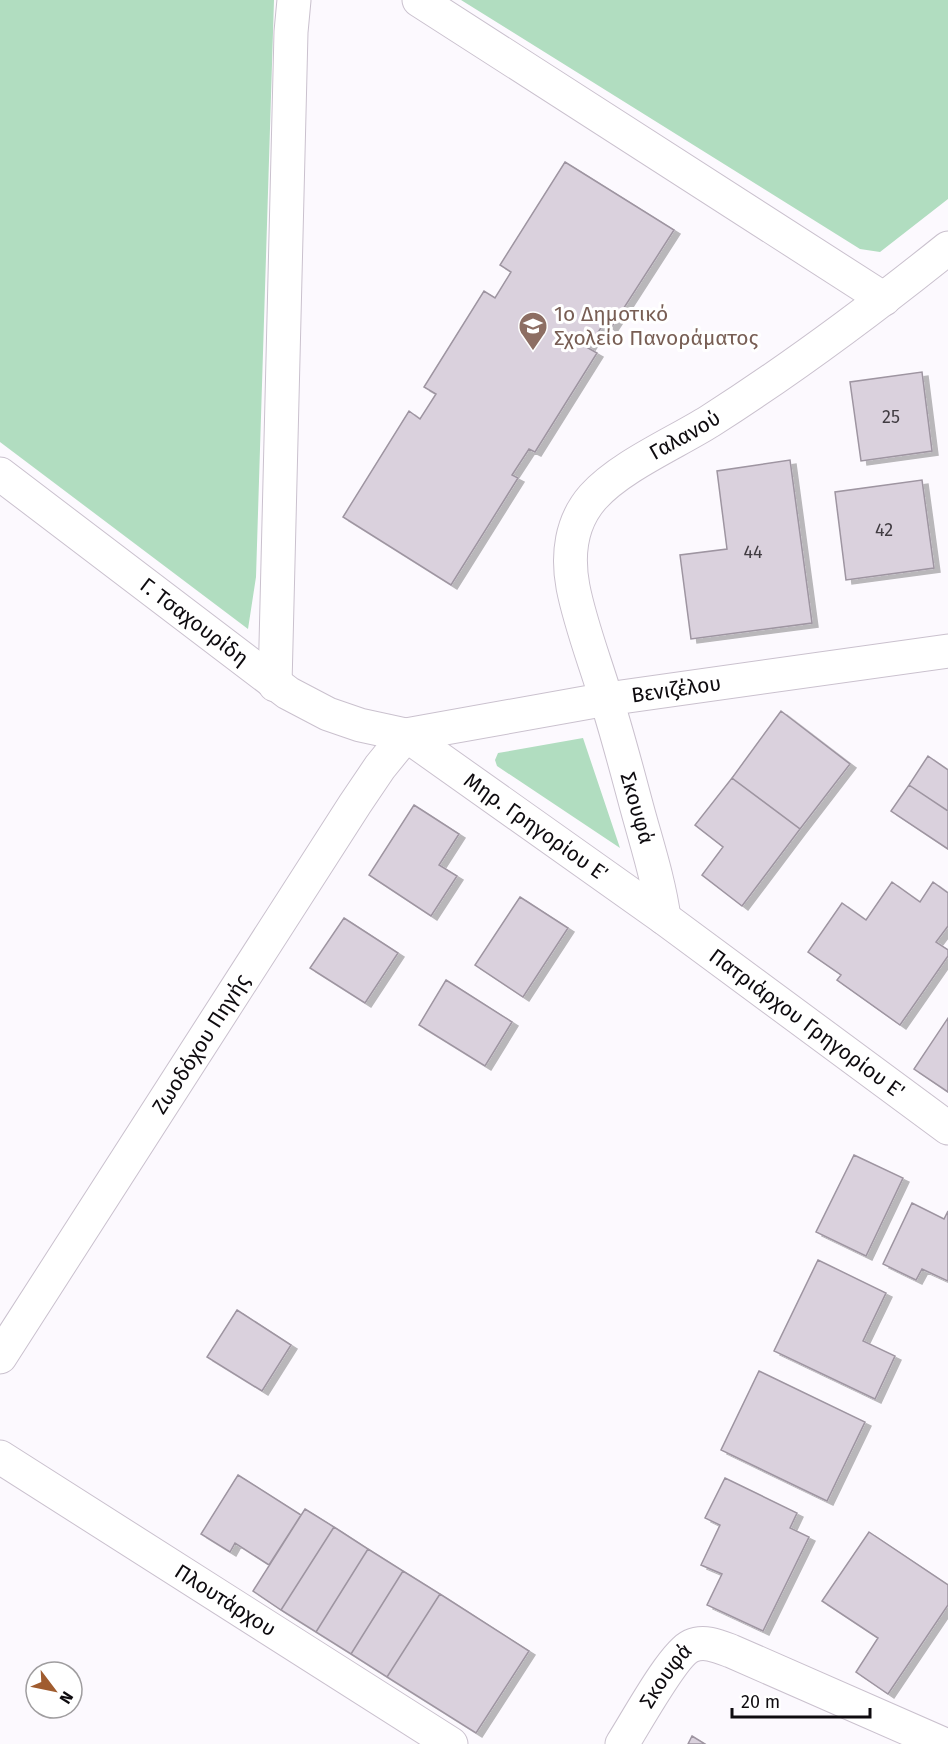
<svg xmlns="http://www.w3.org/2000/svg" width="948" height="1744" font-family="'Fira Sans',sans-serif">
	<defs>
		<filter id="shadow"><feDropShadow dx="6" dy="4" stdDeviation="0" flood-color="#0004"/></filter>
	</defs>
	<rect width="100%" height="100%" fill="#fcf9fe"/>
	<path fill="#b1ddc0" d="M 0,0 L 274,0 L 256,577 L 248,629 L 0,442 Z
		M 461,0 L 948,0 L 948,199 L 880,252 L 860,249 Z
		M 583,738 L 620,848 L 497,766 L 495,760 L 498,753 Z"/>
	<path fill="#dad1dd" stroke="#9e95a1" stroke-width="1.5" filter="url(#shadow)" d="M 565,162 L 674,230 L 611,328 L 604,323 L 588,348 L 597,353 L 535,452 L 529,449 L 512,475 L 518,478 L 451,585 L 343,517 L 409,411 L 420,419 L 436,394 L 424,387 L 484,291 L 495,298 L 511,272 L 500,265 Z
		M 922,372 L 932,451 L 861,461 L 850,382 Z
		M 790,460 L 812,623 L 691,639 L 680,555 L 727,549 L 717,471 Z
		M 922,480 L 934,568 L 846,580 L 835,492 Z
		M 781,711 L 850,764 L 800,829 L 732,778 Z
		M 928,756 L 948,770 L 948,811 L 909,785 Z
		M 732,778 L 800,829 L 742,906 L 702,875 L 723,847 L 695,825 Z
		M 909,785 L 948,811 L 948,849 L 891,811 Z
		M 414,805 L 459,834 L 439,865 L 457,876 L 431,916 L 369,875 Z
		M 892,882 L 920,902 L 933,882 L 948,893 L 948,926 L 936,942 L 948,950 L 948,956 L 900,1025 L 837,980 L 841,975 L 808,952 L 842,903 L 866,920 Z
		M 520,897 L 568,928 L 523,997 L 475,965 Z
		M 344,918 L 398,953 L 365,1003 L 310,968 Z
		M 446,980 L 512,1022 L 485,1066 L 419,1025 Z
		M 948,1018 L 948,1092 L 914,1069 Z
		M 854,1155 L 903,1178 L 866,1256 L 816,1232 Z
		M 912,1203 L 944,1219 L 948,1211 L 948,1281 L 922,1269 L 916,1280 L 883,1264 Z
		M 818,1260 L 886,1293 L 863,1341 L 895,1356 L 875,1399 L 774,1351 Z
		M 237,1310 L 291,1345 L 262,1391 L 207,1357 Z
		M 759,1371 L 865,1422 L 827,1501 L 721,1450 Z
		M 238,1475 L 301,1515 L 269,1565 L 235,1543 L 230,1552 L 201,1534 Z
		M 725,1478 L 797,1513 L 790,1528 L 809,1537 L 763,1631 L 707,1605 L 722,1574 L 701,1565 L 720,1525 L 705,1518 Z
		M 305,1509 L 334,1527 L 281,1610 L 253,1591 Z
		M 334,1527 L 368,1549 L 316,1632 L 281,1610 Z
		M 869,1532 L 948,1585 L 948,1605 L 888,1694 L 856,1672 L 878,1638 L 822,1601 Z
		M 368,1549 L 403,1571 L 351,1654 L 316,1632 Z
		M 403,1571 L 440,1594 L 387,1677 L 351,1654 Z
		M 440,1594 L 529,1651 L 476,1733 L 387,1677 Z
		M 692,1736 L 705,1744 L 688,1744 Z"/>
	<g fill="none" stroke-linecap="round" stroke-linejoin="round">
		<g stroke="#cac1ce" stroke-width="35">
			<g id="street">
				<path d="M 419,0 L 884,299"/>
				<path id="s1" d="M 0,474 L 288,693 L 328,714 L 360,725 L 406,735 L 607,699 L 948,651"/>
				<path d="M 275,685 L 291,32 L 294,0"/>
				<path id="s2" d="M 406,735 L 664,918 L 948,1128"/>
				<path id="s3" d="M 664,918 C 659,881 647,845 637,808 C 627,771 617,732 605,695 C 594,659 580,623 573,587 C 567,555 571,522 593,497 C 621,466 675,443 710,421 C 793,368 872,309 948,248"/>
				<path id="s4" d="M 0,1357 L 355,804 L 380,767 L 406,735"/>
				<path id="s5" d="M 0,1457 L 451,1744"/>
				<path id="s6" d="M 622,1744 C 635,1724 673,1654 691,1646 C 704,1640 718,1646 731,1651 L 943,1744"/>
			</g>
		</g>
		<use href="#street" stroke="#fff" stroke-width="33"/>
	</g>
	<defs>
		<g id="school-pin" transform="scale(1.5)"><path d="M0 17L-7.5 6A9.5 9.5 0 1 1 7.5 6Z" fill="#8d6e63" stroke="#fff"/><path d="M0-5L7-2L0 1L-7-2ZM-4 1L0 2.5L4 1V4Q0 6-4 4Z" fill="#fff"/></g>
	</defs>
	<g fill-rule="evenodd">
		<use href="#school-pin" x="533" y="326"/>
	</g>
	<g text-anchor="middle" stroke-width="6" stroke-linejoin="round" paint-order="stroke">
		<g font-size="18" fill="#413c42">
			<text x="891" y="423">25</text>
			<text x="884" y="536">42</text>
			<text x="753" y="558">44</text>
		</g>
		<g font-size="21" fill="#785e54" stroke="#fff" text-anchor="start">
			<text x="554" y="321">1ο Δημοτικό<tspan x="554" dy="24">Σχολείο Πανοράματος</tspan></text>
		</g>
		<g font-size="21" fill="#0e0b0f" stroke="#fff">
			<text dy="7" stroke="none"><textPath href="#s3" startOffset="550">Γαλανού</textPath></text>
			<text dy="7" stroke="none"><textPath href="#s1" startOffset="244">Γ. Τσαχουρίδη</textPath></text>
			<text dy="7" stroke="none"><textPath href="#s1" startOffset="762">Βενιζέλου</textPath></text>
			<text transform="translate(637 808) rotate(74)" y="7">Σκουφά</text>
			<text dy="7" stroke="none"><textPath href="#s2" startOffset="159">Μηρ. Γρηγορίου Ε΄</textPath></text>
			<text dy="7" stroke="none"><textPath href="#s2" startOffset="494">Πατριάρχου Γρηγορίου Ε'</textPath></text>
			<text dy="7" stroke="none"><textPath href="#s4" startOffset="372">Ζωοδόχου Πηγής</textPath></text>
			<text dy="7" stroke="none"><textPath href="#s5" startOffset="267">Πλουτάρχου</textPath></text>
			<text dy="7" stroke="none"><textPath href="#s6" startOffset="81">Σκουφά</textPath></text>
		</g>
	</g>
	<g transform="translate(54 1690) rotate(122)"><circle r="28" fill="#ffffff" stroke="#9f9d9f" stroke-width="1.5"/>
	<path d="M0-4.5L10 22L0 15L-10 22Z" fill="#a05c2f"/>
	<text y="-9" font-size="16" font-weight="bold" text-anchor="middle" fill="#0e0b0f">N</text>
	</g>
	<path d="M732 1708v9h138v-9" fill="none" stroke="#0e0b0f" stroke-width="3"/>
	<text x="741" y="1708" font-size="18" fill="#0e0b0f" stroke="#ffffff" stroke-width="4.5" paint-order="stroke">20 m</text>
</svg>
